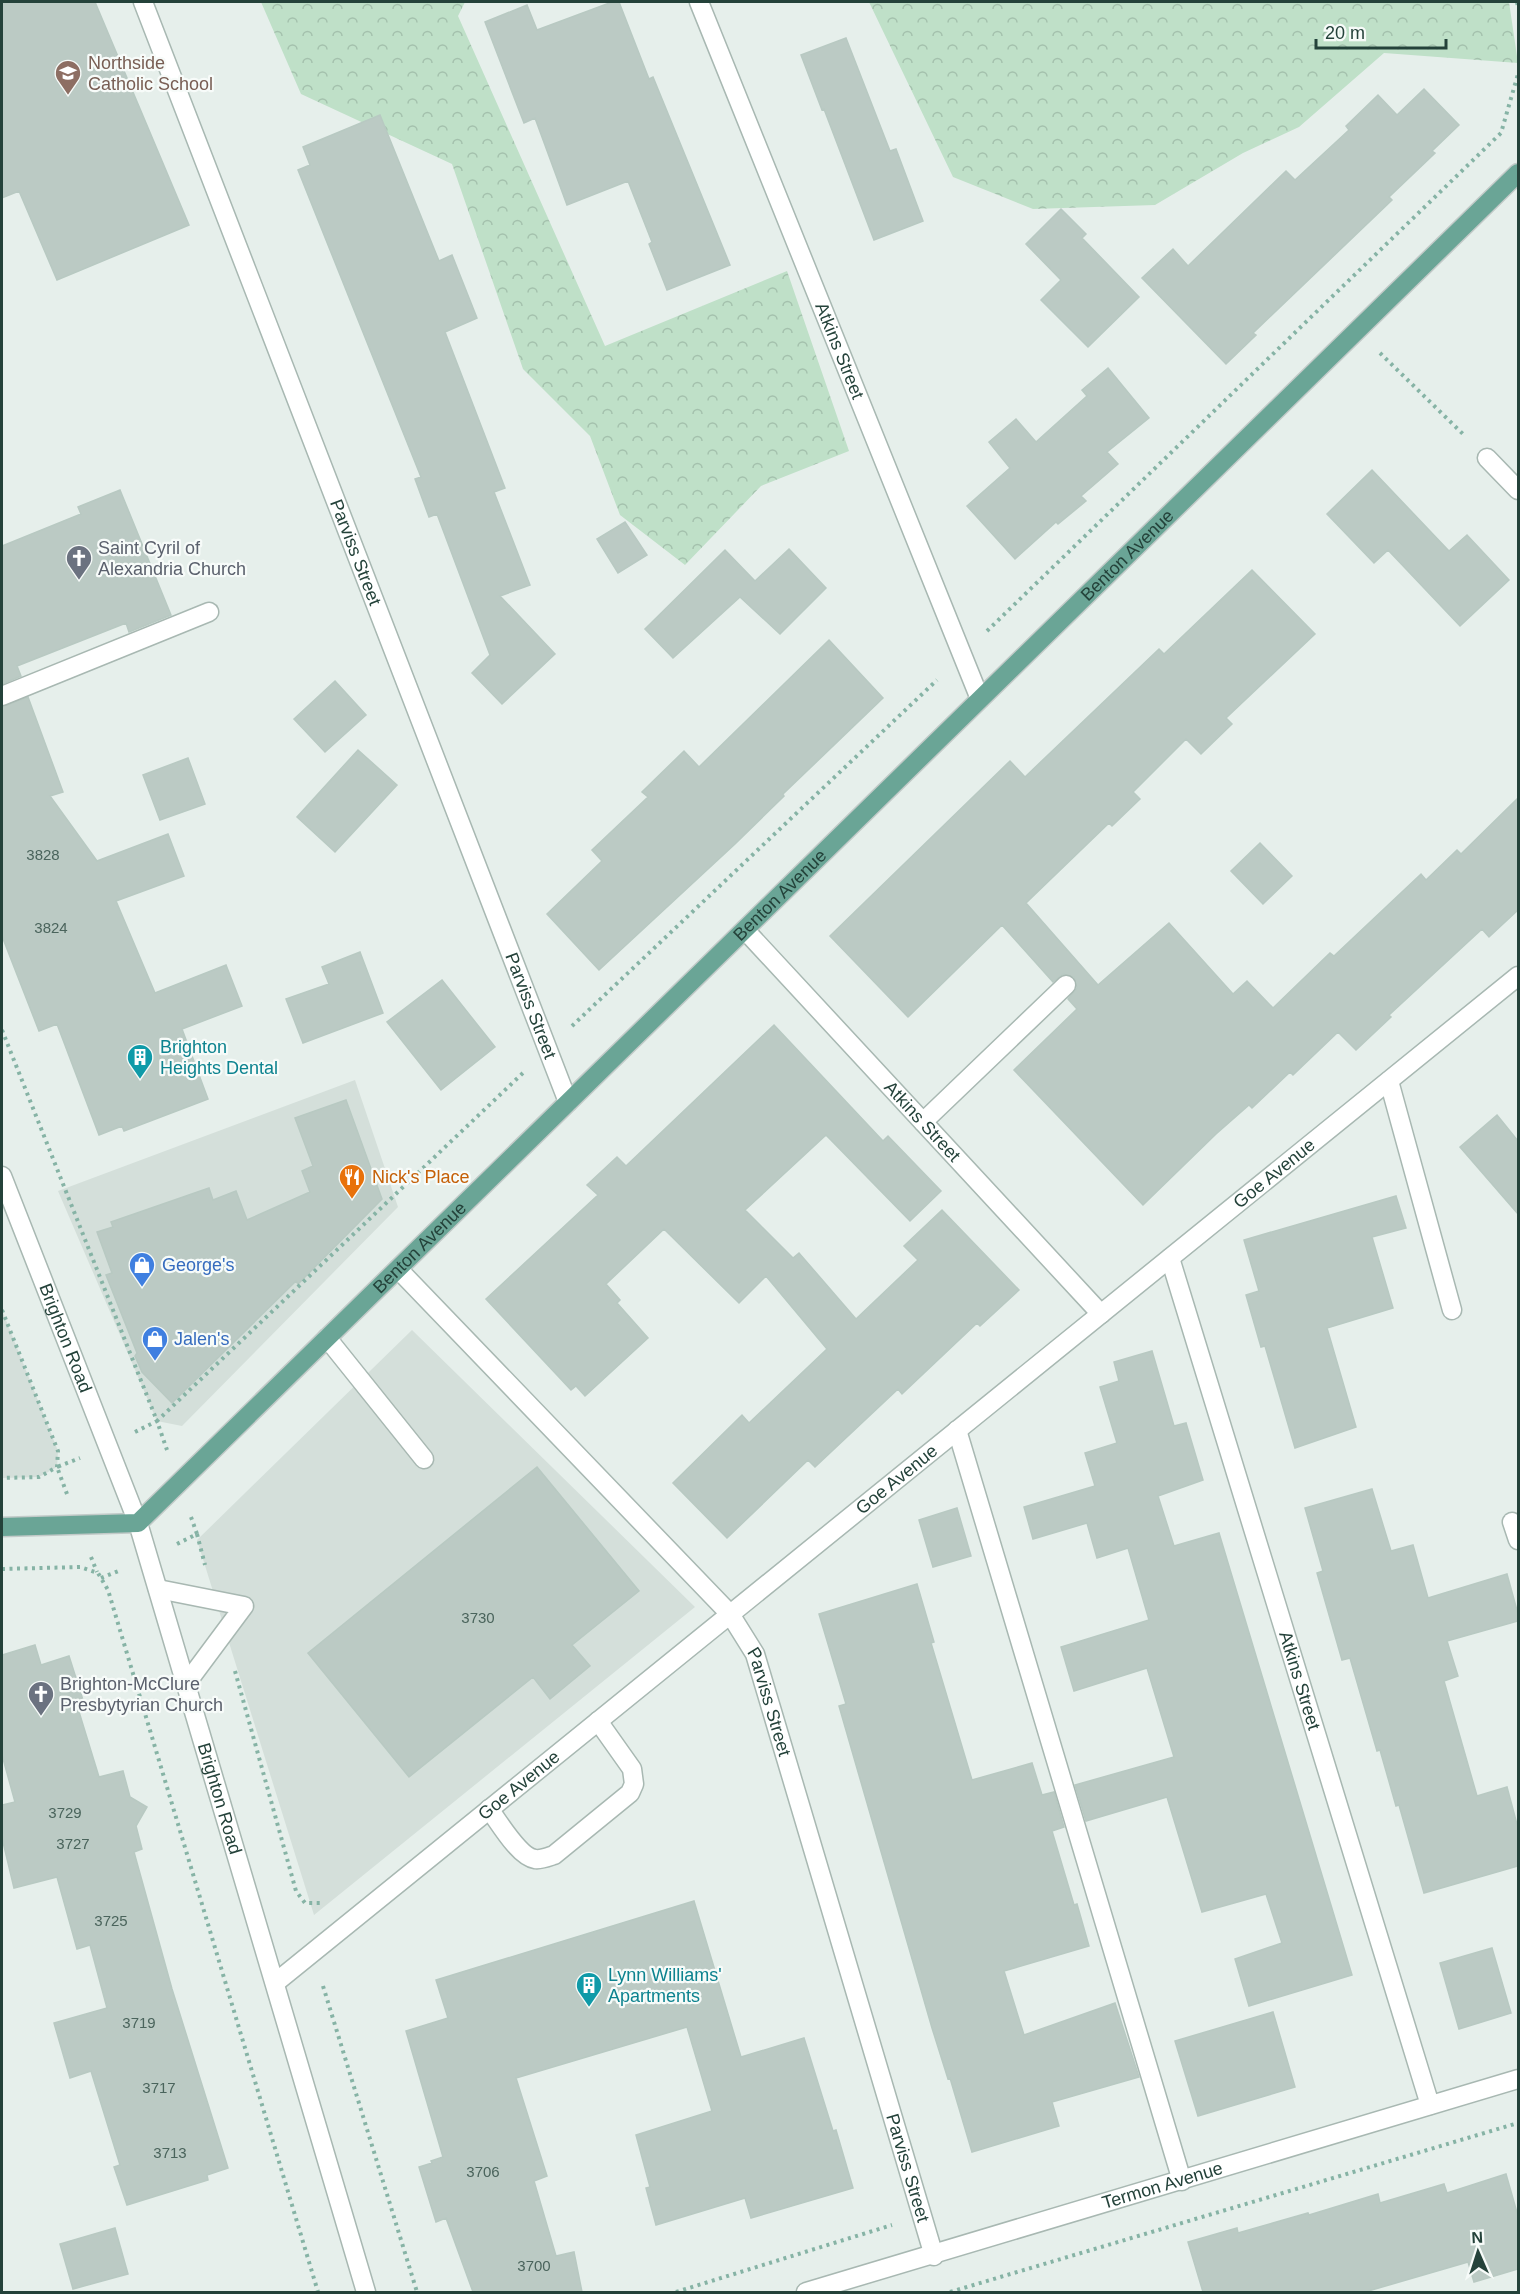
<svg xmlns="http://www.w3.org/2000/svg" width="1520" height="2294" font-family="Helvetica,sans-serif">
	<defs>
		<pattern id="forest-crowns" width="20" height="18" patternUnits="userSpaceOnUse" patternTransform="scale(1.5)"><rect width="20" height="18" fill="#bfe0c8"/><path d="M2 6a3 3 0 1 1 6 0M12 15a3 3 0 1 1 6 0" fill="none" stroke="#a4c1ad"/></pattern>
	</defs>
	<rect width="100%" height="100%" fill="#e6efeb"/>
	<path fill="#d4dfda" d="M 355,1080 L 398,1207 L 182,1426 L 157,1421 L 58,1191 Z
		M 2,1310 L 58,1451 L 57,1467 L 39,1477 L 2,1478 Z
		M 412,1330 L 695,1607 L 314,1915 L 197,1540 Z"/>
	<path fill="url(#forest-crowns)" d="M 261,2 L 465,2 L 458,16 L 605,346 L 787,271 L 849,451 L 761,486 L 685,565 L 620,515 L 590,436 L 523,369 L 452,164 L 301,94 Z
		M 869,2 L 1509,2 L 1518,63 L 1384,53 L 1299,127 L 1243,153 L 1155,205 L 1033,209 L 953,177 Z"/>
	<path fill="#bbcac4" stroke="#b8c9c2" stroke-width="1.5" d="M 2,2 L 95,2 L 189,225 L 57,280 L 19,191 L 2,198 Z
		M 612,2 L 619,2 L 649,79 L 653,77 L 730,265 L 667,290 L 649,244 L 652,242 L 628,181 L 567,205 L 535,118 L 524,123 L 485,22 L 527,5 L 537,30 Z
		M 846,38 L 890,151 L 896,149 L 923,221 L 874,240 L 824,109 L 822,110 L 801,55 Z
		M 1424,89 L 1459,125 L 1432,151 L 1435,153 L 1389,197 L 1392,200 L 1253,333 L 1256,335 L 1226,364 L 1142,278 L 1173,249 L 1188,266 L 1286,171 L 1295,180 L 1349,130 L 1346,126 L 1378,95 L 1397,115 Z
		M 380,115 L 439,261 L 452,255 L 477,318 L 445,332 L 505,488 L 494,492 L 530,585 L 500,596 L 555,654 L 502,704 L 472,673 L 490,655 L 437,514 L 429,517 L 415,479 L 421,477 L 298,170 L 310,165 L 303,147 Z
		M 1061,209 L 1086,234 L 1082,238 L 1139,297 L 1088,347 L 1041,300 L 1061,280 L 1026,244 Z
		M 1108,368 L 1149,418 L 1107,452 L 1118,464 L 1081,496 L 1086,501 L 1058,524 L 1056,522 L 1015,559 L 967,506 L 1010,468 L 989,442 L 1016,419 L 1036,442 L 1087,396 L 1082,390 Z
		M 1372,470 L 1449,551 L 1467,535 L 1509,580 L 1460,626 L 1388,550 L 1374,563 L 1327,514 Z
		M 120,490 L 171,615 L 129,632 L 126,623 L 17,666 L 21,676 L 2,684 L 2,546 L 81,514 L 78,507 Z
		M 625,522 L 647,555 L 618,573 L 597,539 Z
		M 789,549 L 826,588 L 780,634 L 740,597 L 673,658 L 645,629 L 725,550 L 755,581 Z
		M 1252,570 L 1315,634 L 1226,718 L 1232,724 L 1201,754 L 1186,739 L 1133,792 L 1140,799 L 1112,826 L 1109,823 L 1026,903 L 1098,985 L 1169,923 L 1233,994 L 1247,981 L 1273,1008 L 1330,953 L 1334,956 L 1421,874 L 1426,880 L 1457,850 L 1461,854 L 1518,798 L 1518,910 L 1489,937 L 1482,929 L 1389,1015 L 1391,1017 L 1356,1050 L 1338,1032 L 1293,1075 L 1290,1072 L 1252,1108 L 1249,1105 L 1216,1134 L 1143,1205 L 1014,1070 L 1077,1009 L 1068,999 L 1077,988 L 1074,977 L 1063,974 L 1053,982 L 1002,925 L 908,1017 L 830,936 L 1010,761 L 1025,777 L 1159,649 L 1164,654 Z
		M 829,640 L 883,698 L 783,794 L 784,796 L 735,844 L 599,970 L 547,914 L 602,861 L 592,850 L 648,797 L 642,792 L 684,751 L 699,767 Z
		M 335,681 L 366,715 L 325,752 L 294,719 Z
		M 28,697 L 63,792 L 50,796 L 97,861 L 168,834 L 184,876 L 116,901 L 155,993 L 226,965 L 242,1006 L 182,1029 L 208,1099 L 124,1131 L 122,1126 L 99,1135 L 57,1024 L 39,1031 L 2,936 L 2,707 Z
		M 358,750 L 397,785 L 335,852 L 297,817 Z
		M 188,758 L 205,804 L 160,820 L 143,775 Z
		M 1260,843 L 1292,876 L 1263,904 L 1231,871 Z
		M 360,952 L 383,1013 L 303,1043 L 286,999 L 329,984 L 322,967 Z
		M 442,980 L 495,1047 L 441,1090 L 387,1022 Z
		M 774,1025 L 883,1141 L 888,1136 L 941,1191 L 910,1221 L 826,1135 L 745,1210 L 793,1258 L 799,1253 L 856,1319 L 918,1260 L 904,1246 L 942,1210 L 1019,1290 L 980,1326 L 977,1323 L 902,1394 L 898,1389 L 815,1467 L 808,1460 L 727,1538 L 673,1483 L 742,1415 L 749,1423 L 827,1349 L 766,1276 L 739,1303 L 664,1229 L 606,1284 L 620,1300 L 617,1303 L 648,1338 L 585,1396 L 576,1386 L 571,1390 L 486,1299 L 598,1195 L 587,1185 L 617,1157 L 626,1166 Z
		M 346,1100 L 382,1199 L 298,1284 L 296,1281 L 172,1403 L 142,1372 L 135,1356 L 137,1353 L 106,1275 L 112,1273 L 97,1232 L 113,1227 L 111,1222 L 209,1188 L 213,1200 L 236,1191 L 247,1220 L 310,1192 L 302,1171 L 313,1166 L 295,1118 Z
		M 1497,1115 L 1518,1141 L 1518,1214 L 1460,1147 Z
		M 1396,1196 L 1406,1228 L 1372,1237 L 1393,1308 L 1327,1328 L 1356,1427 L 1295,1448 L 1265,1346 L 1261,1347 L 1246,1295 L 1259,1291 L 1244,1240 Z
		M 1152,1351 L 1174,1426 L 1186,1423 L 1203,1480 L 1158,1496 L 1174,1546 L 1219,1533 L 1352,1975 L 1249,2006 L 1235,1959 L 1282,1943 L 1266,1894 L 1202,1912 L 1167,1797 L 1086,1821 L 1075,1785 L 1174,1757 L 1147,1668 L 1074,1691 L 1061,1647 L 1149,1620 L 1128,1548 L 1097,1558 L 1087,1523 L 1033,1539 L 1024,1507 L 1095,1486 L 1085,1453 L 1117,1443 L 1100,1387 L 1119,1381 L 1114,1362 Z
		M 537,1467 L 639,1591 L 572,1645 L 590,1666 L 550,1699 L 533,1677 L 409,1777 L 308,1653 Z
		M 1372,1489 L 1391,1551 L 1413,1545 L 1428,1598 L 1507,1574 L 1518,1614 L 1518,1621 L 1447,1641 L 1458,1676 L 1444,1681 L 1477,1796 L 1507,1787 L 1518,1828 L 1518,1866 L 1424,1893 L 1399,1805 L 1396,1806 L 1380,1750 L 1377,1751 L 1350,1658 L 1342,1660 L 1317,1573 L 1323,1571 L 1305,1508 Z
		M 957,1508 L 971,1556 L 933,1567 L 919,1520 Z
		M 917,1584 L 934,1642 L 931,1643 L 972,1780 L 1032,1763 L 1042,1795 L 1054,1792 L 1064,1827 L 1052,1831 L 1074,1905 L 1077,1904 L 1089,1946 L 1004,1971 L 1024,2035 L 1115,2003 L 1139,2077 L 1052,2102 L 1059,2126 L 972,2152 L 950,2078 L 948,2079 L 932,2028 L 839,1706 L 846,1704 L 819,1614 Z
		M 35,1645 L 41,1665 L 69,1656 L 83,1700 L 76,1702 L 99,1777 L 123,1771 L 130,1797 L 147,1807 L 136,1826 L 142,1849 L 134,1852 L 172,1989 L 228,2168 L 207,2175 L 208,2180 L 127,2205 L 114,2167 L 120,2165 L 91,2071 L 70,2078 L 54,2023 L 107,2008 L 90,1945 L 77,1949 L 57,1877 L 14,1888 L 2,1838 L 2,1805 L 15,1802 L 2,1755 L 2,1655 Z
		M 694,1901 L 741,2057 L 804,2038 L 833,2131 L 836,2130 L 853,2188 L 751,2218 L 745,2198 L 656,2225 L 646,2188 L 650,2187 L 636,2135 L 712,2111 L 687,2027 L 516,2078 L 547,2176 L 534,2181 L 556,2256 L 574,2252 L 582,2292 L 473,2292 L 446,2218 L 436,2222 L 419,2167 L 432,2163 L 431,2161 L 443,2157 L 406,2031 L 448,2018 L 436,1980 Z
		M 1492,1948 L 1511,2013 L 1459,2029 L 1440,1963 Z
		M 1273,2012 L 1295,2087 L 1198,2116 L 1175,2041 Z
		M 1506,2174 L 1518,2216 L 1518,2269 L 1474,2282 L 1468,2262 L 1365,2292 L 1203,2292 L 1188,2242 L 1237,2228 L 1238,2233 L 1308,2213 L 1309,2215 L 1378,2194 L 1380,2203 L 1444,2184 L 1447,2193 Z
		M 115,2228 L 128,2274 L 73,2289 L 60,2244 Z"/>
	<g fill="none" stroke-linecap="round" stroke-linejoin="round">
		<g stroke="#a8b8b2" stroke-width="21">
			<g id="minor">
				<path id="s1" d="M 143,2 L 568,1102"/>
				<path id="s2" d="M 699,2 L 980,699"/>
				<path d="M 1487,458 L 1518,490"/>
				<path d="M 2,696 L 209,612"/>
				<path id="s3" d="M 745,930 L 1101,1314"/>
				<path d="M 1389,1081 L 1452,1310"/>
				<path d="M 923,1122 L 1066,985"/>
				<path id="s4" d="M 2,1176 L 138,1523 L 366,2292"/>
				<path id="s5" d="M 1170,1258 L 1430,2105"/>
				<path id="s6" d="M 398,1269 L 730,1614 L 755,1654 L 934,2256"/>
				<path d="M 327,1338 L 424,1459"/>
				<path d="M 957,1430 L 1182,2181"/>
				<path d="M 1512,1522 L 1518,1540"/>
				<path d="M 158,1589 L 244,1606 L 186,1684"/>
				<path d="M 489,1809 C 499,1822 519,1857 535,1859 C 541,1860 548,1857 554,1855 L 630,1793 L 634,1784 L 632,1769 L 598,1721"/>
				<path id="s7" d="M 275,1983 L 1518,976"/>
				<path id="s8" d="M 806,2292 L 1518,2079"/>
			</g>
		</g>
		<g stroke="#c2cac8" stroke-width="21">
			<g id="major">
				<path id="s9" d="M 2,1527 L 138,1523 L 1518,173"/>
			</g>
		</g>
		<path stroke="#86b3a5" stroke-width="4" stroke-dasharray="3 4.5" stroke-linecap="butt" d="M 1517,2 L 1518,8
			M 1380,353 L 1465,436
			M 987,631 L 1501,133 L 1518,74
			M 572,1026 L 937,680
			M 2,1030 L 157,1421 L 524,1072
			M 2,1310 L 58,1451 L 57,1467 L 39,1477 L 2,1478
			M 135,1432 L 157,1421 L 167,1450
			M 67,1494 L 57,1467 L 80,1458
			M 197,1534 L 205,1565
			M 177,1544 L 197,1534 L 191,1517
			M 91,1557 L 97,1572
			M 2,1569 L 80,1567 L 98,1573 L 108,1590 L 318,2292
			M 101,1578 L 121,1570
			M 235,1671 L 296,1891 L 305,1903 L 321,1903
			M 323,1986 L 417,2292
			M 676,2292 L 892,2225
			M 950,2292 L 1518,2123"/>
		<use href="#minor" stroke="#fff" stroke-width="18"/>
		<use href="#major" stroke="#6aa596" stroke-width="18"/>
	</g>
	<defs>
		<g id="school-pin" transform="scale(1.35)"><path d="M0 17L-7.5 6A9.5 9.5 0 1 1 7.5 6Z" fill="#8d6e63" stroke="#f7fbf9"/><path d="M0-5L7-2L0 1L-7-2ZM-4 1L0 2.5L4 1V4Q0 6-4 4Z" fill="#fff"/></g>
		<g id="church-pin" transform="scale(1.35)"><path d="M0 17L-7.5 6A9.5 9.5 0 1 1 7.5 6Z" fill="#6b7280" stroke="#f7fbf9"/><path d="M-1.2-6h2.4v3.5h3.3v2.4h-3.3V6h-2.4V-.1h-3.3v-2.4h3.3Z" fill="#fff"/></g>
		<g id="building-pin" transform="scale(1.35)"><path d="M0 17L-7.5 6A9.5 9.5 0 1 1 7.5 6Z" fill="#0f9aa8" stroke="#f7fbf9"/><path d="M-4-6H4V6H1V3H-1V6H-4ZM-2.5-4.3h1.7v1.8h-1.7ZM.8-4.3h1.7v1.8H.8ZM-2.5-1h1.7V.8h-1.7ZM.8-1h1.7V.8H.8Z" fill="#fff"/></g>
		<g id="restaurant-pin" transform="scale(1.35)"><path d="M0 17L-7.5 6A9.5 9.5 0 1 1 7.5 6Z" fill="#e8710a" stroke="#f7fbf9"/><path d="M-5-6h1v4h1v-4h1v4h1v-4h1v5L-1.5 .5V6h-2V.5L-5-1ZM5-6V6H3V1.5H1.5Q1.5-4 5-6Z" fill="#fff"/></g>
		<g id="shop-pin" transform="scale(1.35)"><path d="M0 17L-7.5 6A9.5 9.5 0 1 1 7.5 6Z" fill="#3f7fe0" stroke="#f7fbf9"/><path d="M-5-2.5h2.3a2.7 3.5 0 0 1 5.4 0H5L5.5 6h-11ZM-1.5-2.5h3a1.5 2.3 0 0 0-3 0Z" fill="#fff"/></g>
	</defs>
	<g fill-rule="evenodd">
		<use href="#school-pin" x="68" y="73"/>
		<use href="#church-pin" x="79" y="558"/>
		<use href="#building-pin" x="140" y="1057"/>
		<use href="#restaurant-pin" x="352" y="1177"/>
		<use href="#shop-pin" x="142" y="1265"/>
		<use href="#shop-pin" x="155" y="1339"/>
		<use href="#church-pin" x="41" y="1694"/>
		<use href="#building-pin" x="589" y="1985"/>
	</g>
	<g text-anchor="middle" stroke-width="4.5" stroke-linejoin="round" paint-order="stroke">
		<g font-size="15" fill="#4a645c">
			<text x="43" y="860">3828</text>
			<text x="51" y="933">3824</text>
			<text x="478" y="1623">3730</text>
			<text x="65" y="1818">3729</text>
			<text x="73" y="1849">3727</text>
			<text x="111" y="1926">3725</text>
			<text x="139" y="2028">3719</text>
			<text x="159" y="2093">3717</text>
			<text x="170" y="2158">3713</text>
			<text x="483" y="2177">3706</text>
			<text x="534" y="2271">3700</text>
		</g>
		<g font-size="18" fill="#785e54" stroke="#f7fbf9" text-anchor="start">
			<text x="88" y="69">Northside<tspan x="88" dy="21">Catholic School</tspan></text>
		</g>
		<g font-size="18" fill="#24423a" stroke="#f7fbf9">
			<text dy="6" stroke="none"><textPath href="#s2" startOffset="376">Atkins Street</textPath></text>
			<text dy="6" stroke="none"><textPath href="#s1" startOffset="590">Parviss Street</textPath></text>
			<text dy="6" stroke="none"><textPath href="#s9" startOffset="1520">Benton Avenue</textPath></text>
			<text dy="6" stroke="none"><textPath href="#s9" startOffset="1034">Benton Avenue</textPath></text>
			<text dy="6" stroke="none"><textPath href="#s1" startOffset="1076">Parviss Street</textPath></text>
			<text dy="6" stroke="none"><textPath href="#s3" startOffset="261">Atkins Street</textPath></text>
			<text dy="6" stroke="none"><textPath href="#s7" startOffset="1286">Goe Avenue</textPath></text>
			<text dy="6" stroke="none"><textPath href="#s9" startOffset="530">Benton Avenue</textPath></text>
			<text dy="6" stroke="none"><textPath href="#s4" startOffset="174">Brighton Road</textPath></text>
			<text dy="6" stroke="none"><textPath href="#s7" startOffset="800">Goe Avenue</textPath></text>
			<text dy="6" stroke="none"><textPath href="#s5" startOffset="442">Atkins Street</textPath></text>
			<text dy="6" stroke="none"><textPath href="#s6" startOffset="576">Parviss Street</textPath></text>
			<text dy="6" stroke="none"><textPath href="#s7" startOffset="314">Goe Avenue</textPath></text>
			<text dy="6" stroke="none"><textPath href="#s4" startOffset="660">Brighton Road</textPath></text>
			<text dy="6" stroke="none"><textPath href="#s6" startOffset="1062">Parviss Street</textPath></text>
			<text dy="6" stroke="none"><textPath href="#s8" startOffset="372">Termon Avenue</textPath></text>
		</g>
		<g font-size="18" fill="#5b616d" stroke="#f7fbf9" text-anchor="start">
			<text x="98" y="554">Saint Cyril of<tspan x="98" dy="21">Alexandria Church</tspan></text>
			<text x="60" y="1690">Brighton-McClure<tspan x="60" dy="21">Presbytyrian Church</tspan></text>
		</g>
		<g font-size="18" fill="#0d838f" stroke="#f7fbf9" text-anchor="start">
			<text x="160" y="1053">Brighton<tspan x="160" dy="21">Heights Dental</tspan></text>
			<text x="608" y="1981">Lynn Williams'<tspan x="608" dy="21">Apartments</tspan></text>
		</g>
		<g font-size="18" fill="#c56008" stroke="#f7fbf9" text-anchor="start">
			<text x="372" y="1183">Nick's Place</text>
		</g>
		<g font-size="18" fill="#366cbe" stroke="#f7fbf9" text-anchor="start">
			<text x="162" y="1271">George's</text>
			<text x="174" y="1345">Jalen's</text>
		</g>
	</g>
	<rect width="1520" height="2294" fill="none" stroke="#24423a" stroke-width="6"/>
	<g transform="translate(1478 2252) rotate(357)" stroke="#f7fbf9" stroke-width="4.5" paint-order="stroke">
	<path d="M0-4.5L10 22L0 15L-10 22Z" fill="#24423a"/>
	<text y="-9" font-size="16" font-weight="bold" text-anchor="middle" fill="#24423a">N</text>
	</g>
	<path d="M1316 39v9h130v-9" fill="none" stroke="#24423a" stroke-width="3"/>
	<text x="1325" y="39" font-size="18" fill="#24423a" stroke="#f7fbf9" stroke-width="4.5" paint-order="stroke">20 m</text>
</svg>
